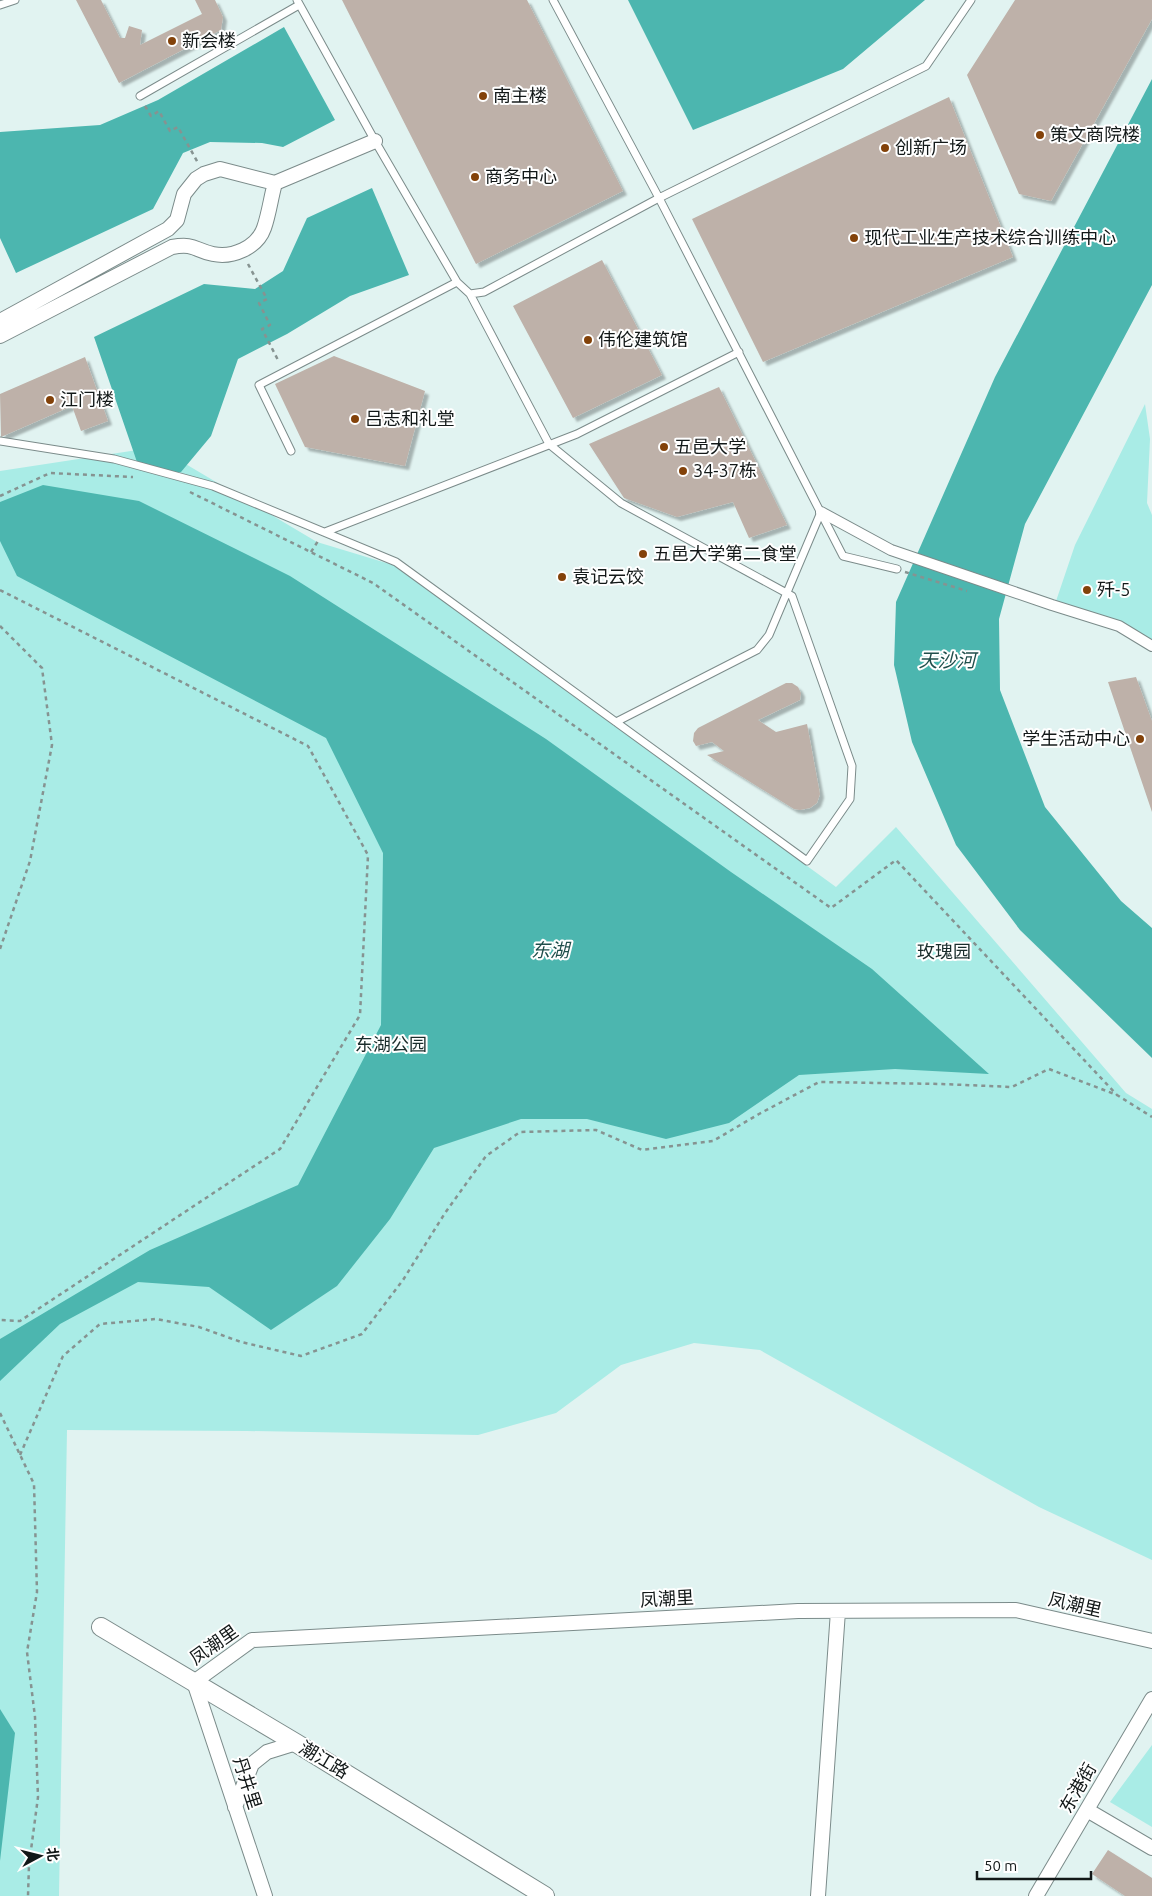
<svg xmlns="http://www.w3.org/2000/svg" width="1152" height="1896" font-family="Ubuntu,'Noto Sans SC',sans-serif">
	<defs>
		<filter id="shadow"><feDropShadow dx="4" dy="4" stdDeviation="1" flood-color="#0004"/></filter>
	</defs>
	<rect width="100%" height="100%" fill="#e1f3f1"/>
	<path fill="#a9ece6" d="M 1145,404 L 1150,439 L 1147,503 L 1152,515 L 1152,641 L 1054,607 L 1075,545 Z
		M 157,447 L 317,542 L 393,565 L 836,887 L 896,827 L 1126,1093 L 1152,1109 L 1152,1560 L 1039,1507 L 760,1350 L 694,1343 L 621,1365 L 556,1413 L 478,1435 L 247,1431 L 67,1430 L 59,1896 L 0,1896 L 0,471 Z
		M 1152,1745 L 1152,1827 L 1110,1802 Z"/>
	<path fill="#4cb6af" d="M 628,0 L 925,0 L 843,69 L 693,130 Z
		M 284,27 L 335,120 L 283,147 L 262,143 L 210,142 L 183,153 L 153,209 L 16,273 L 0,238 L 0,132 L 100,125 L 158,100 Z
		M 1152,79 L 1152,285 L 1025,524 L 999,619 L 1000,690 L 1045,807 L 1121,901 L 1152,928 L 1152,1058 L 1020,930 L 956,845 L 912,742 L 894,665 L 896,602 L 995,377 Z
		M 372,188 L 409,275 L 350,296 L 287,334 L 238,359 L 211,436 L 181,472 L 171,472 L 137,462 L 94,337 L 204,284 L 255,289 L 283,271 L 307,218 Z
		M 43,485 L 139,501 L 290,576 L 546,739 L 731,872 L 872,969 L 989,1074 L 895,1069 L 799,1075 L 729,1123 L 666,1139 L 587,1119 L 521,1119 L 434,1148 L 390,1219 L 337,1286 L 271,1330 L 209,1287 L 138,1282 L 60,1324 L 0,1381 L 0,1339 L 150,1250 L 298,1185 L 381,1025 L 383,853 L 326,738 L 17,576 L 0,541 L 0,502 Z
		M 0,1709 L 15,1733 L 0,1861 Z"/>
	<path fill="#beb1a9" filter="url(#shadow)" d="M 76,0 L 101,0 L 120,38 L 125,38 L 129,26 L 142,30 L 140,45 L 202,14 L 195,0 L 215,0 L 223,17 L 221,30 L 119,83 Z
		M 342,0 L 527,0 L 623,191 L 476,264 Z
		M 1015,0 L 1152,0 L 1152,19 L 1051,201 L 1019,194 L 967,75 Z
		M 949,97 L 1013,257 L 763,362 L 692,219 Z
		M 602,260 L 662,375 L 573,418 L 513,306 Z
		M 334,356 L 425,391 L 405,466 L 305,447 L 275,384 Z
		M 85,357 L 108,421 L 81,431 L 72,406 L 1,437 L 0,394 Z
		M 719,387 L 787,525 L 749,538 L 733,502 L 677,517 L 624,498 L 589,444 Z
		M 1136,677 L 1152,721 L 1152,812 L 1108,682 Z
		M 786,683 L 792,683 L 798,687 L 801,693 L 800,700 L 758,720 L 776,732 L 807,724 L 820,794 L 817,803 L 810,808 L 800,810 L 794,809 L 707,755 L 724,751 L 712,742 L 696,746 L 693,741 L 694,733 L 698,728 Z
		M 1108,1850 L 1152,1878 L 1152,1896 L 1125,1896 L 1092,1874 Z"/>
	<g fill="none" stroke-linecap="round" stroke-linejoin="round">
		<g stroke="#7b8b8a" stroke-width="9">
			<path id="service" d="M 297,0 L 375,141 L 457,282 L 470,294 L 484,292 L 659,198 L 926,66 L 971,0
				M 553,0 L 659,198 L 843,556 L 897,569
				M 0,5 L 15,0
				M 140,96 L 299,5
				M 0,441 L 114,459 L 213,486 L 396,562 L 807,861 L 850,799 L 852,766 L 792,596 L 621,503 L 549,444 L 470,294
				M 291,451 L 259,385 L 457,282
				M 325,532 L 577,434 L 739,352
				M 616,722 L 757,650 L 769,635 L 821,512"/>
		</g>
		<g stroke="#7b8b8a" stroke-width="12">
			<path id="pedestrian" d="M 821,512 L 891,550 L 1052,605 L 1119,626 L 1152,646"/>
		</g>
		<g stroke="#7b8b8a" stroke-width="16">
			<path id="minor" d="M 0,321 L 168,229 L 177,220 L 184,194 L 196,179 L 204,174 L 220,169 L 275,183 L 375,141
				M 0,336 L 172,247 C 195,243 194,250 213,254 C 232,258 257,248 264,228 C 269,214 271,197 275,183
				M 235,1807 L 252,1764 L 267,1752 L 296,1743
				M 1087,1810 L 1152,1848
				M 265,1896 L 194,1682 L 252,1640 L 798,1611 L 1016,1610 L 1152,1641
				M 818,1896 L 838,1611
				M 1036,1896 L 1152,1699"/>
		</g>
		<g stroke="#7b8b8a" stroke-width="20">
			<path id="tertiary" d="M 101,1627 L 296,1743 L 545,1896"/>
		</g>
		<path stroke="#869391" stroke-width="2.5" stroke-dasharray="4 4" stroke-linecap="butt" d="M 145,106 L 151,116 L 159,111 L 170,131 L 178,127 L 198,163
			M 248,264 L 267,299 L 259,303 L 270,325 L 262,329 L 279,362
			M 190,492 L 373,583 L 831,908 L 896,860 L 1117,1095
			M 0,496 L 50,473 L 133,477
			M 311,552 L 318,541
			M 905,572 L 967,591
			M 0,590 L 308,746 L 368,855 L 360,1015 L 280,1149 L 20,1321 L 0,1320
			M 0,626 L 42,668 L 52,745 L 30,861 L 0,949
			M 0,1413 L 34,1484 L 37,1592 L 27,1652 L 35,1717 L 38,1797 L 29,1865 L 28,1896
			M 20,1455 L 63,1356 L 100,1324 L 156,1319 L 199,1327 L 241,1342 L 301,1356 L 362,1334 L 403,1280 L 445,1213 L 486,1156 L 520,1132 L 596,1130 L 642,1150 L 713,1141 L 759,1114 L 819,1082 L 942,1084 L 1012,1087 L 1049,1069 L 1117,1095 L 1152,1117"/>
		<use href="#service" stroke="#fff" stroke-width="7"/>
		<use href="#pedestrian" stroke="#fff" stroke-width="10"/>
		<use href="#minor" stroke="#fff" stroke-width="14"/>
		<use href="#tertiary" stroke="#fff" stroke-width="18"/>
	</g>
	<g fill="#83420a" stroke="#fff" stroke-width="2">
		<circle cx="172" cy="41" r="5"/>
		<circle cx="483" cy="96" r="5"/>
		<circle cx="1040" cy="135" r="5"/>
		<circle cx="885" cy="148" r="5"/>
		<circle cx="475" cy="177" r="5"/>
		<circle cx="854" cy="238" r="5"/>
		<circle cx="588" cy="340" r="5"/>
		<circle cx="50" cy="400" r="5"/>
		<circle cx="355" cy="419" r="5"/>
		<circle cx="664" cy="447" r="5"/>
		<circle cx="683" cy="471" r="5"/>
		<circle cx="643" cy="554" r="5"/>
		<circle cx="562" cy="577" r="5"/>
		<circle cx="1087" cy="590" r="5"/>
		<circle cx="1140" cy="739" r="5"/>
	</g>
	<g text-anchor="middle" stroke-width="4" stroke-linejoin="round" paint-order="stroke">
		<g font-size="18" fill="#121818" stroke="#fff" text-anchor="start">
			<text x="182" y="47">新会楼</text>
			<text x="493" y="102">南主楼</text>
			<text x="1050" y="141">策文商院楼</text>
			<text x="895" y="154">创新广场</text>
			<text x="485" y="183">商务中心</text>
			<text x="864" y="244">现代工业生产技术综合训练中心</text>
			<text x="598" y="346">伟伦建筑馆</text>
			<text x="60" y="406">江门楼</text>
			<text x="365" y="425">吕志和礼堂</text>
			<text x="674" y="453">五邑大学</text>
			<text x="693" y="477">34-37栋</text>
			<text x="653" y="560">五邑大学第二食堂</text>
			<text x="572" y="583">袁记云饺</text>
			<text x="1097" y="596">歼-5</text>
			<text x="1130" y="745" text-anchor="end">学生活动中心</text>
		</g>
		<g font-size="18" fill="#1a2d2c" stroke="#fff">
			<text x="944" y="958">玫瑰园</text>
			<text x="391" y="1051">东湖公园</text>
		</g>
		<g font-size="18" fill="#121818" stroke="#fff">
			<text transform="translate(667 1599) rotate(-3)" y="6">凤潮里</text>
			<text transform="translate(1075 1605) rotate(13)" y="6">凤潮里</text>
			<text transform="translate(214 1645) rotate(-35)" y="6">凤潮里</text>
			<text transform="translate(324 1760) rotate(31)" y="6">潮江路</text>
			<text transform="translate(247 1783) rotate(72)" y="6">丹井里</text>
			<text transform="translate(1078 1788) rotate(-60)" y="6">东港街</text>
		</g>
		<g font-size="19" font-style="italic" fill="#1f4e4b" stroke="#fff">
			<text x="947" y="667">天沙河</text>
			<text x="550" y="957">东湖</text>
		</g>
	</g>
	<g transform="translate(40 1856) rotate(83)" stroke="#ffffff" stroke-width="4" paint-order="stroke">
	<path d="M0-4L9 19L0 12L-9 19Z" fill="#121818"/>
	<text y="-8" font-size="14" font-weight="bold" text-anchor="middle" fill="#121818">北</text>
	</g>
	<path d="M977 1871v8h114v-8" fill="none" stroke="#121818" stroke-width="2.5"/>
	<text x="984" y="1871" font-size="15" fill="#121818" stroke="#ffffff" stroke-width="4" paint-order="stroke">50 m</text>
</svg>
